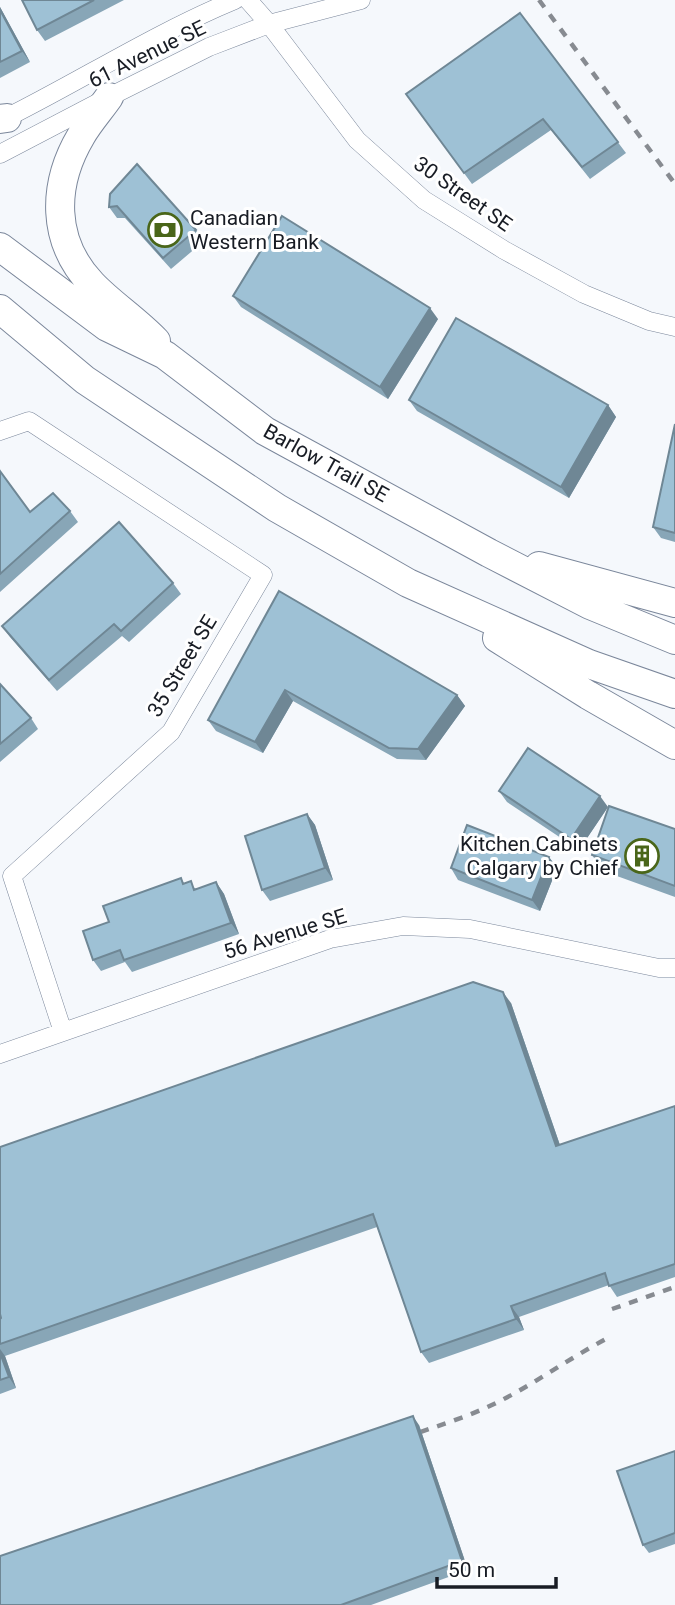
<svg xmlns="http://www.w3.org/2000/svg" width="675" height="1605" font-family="Roboto,sans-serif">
	<rect width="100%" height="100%" fill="#f5f8fc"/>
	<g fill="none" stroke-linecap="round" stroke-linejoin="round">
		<g stroke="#7b879b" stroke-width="19">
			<path id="minor" d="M 248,0 L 269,24 L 357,140 L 424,200 L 504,250 L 584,294 L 649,321 L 675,327
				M 0,121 C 79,82 153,34 235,0
				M 0,154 L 109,97 L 209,47 L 269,24 L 361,0
				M 0,431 L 29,421 L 263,575 L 171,732 L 12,876 L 63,1032
				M 0,1054 L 330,939 L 403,926 L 470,929 L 659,968 L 675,968"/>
		</g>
		<g stroke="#7b879b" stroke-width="30">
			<path id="primary" d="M 109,97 C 100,110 89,122 81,136 C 52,185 51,241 92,284 C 111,304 136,320 156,341
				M 0,119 L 7,118
				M 0,247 L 107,327 L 165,355 L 265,431 L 489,553 L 590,605 L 675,640
				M 0,309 L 85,380 L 277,508 L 408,583 L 589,664 L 675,694
				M 539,566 L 675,603
				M 497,638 L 588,695 L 675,745"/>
		</g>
		<use href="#minor" stroke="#fff" stroke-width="18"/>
		<use href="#primary" stroke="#fff" stroke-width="28"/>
		<path stroke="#878b91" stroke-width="4.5" stroke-dasharray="9 9" stroke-linecap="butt" d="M 539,0 L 675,184
			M 612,1309 L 675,1287
			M 403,1438 C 434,1427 465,1418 494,1404 C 533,1385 568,1359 606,1339"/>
	</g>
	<path fill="#88a6b7" d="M 22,0 L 124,0 L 45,41 L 37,30 Z
		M 0,7 L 30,62 L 0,78 Z
		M 520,13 L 626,153 L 590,179 L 551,130 L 472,184 L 406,94 Z
		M 110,194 L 196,230 L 204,241 L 171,269 L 125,218 L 117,218 L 109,207 Z
		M 233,296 L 438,319 L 388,399 L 241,307 Z
		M 409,400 L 608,405 L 616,417 L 569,498 L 417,411 Z
		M 675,424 L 675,542 L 661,538 L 653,527 Z
		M 0,471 L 30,512 L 70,511 L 78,522 L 0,592 Z
		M 173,583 L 181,594 L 129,642 L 122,636 L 57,691 L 10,637 L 2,626 Z
		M 279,591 L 457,695 L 465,706 L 426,760 L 397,759 L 293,701 L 263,753 L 216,731 L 208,720 Z
		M 0,684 L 31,718 L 38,729 L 0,762 Z
		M 499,791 L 608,807 L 579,850 L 507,802 Z
		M 307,814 L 315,825 L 333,880 L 270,901 L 262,890 Z
		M 675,829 L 675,897 L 603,871 L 592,855 Z
		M 549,857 L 557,868 L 540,911 L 458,880 L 451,868 Z
		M 181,878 L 184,883 L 197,889 L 216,882 L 224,894 L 239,934 L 132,972 L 125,962 L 101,971 L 93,960 L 109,922 Z
		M 511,1003 L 560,1145 L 675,1106 L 675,1277 L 617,1297 L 609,1285 L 519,1317 L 524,1330 L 429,1363 L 421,1352 L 377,1227 L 5,1356 L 16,1388 L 0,1394 L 0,1319 Z
		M 419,1425 L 468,1570 L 371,1605 L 0,1605 Z
		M 675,1451 L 675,1544 L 649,1553 L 643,1545 Z"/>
	<path fill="#6f8795" d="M 0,7 L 30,62 L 22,51 L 0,10 Z
		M 430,308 L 438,319 L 388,399 L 380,387 Z
		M 608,405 L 616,417 L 569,498 L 561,487 Z
		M 285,690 L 293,701 L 263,753 L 255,742 Z
		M 457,695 L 465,706 L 426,760 L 418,749 Z
		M 600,796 L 608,807 L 579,850 L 571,839 Z
		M 307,814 L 315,825 L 333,880 L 325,868 Z
		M 549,857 L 557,868 L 540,911 L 532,900 Z
		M 216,882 L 224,894 L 239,934 L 231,923 Z
		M 503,992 L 511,1003 L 564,1157 L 556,1146 Z
		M 511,1306 L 519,1317 L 524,1330 L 516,1319 Z
		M 0,1349 L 5,1356 L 16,1388 L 9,1377 L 0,1353 Z
		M 413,1416 L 419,1425 L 468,1570 L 462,1561 Z"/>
	<path fill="#9ec1d5" stroke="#6f8795" stroke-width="2" d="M 22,0 L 94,0 L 37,30 Z
		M 0,10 L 22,51 L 0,62 Z
		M 520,13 L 618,142 L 582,167 L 543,119 L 464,173 L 406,94 Z
		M 137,164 L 196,230 L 163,258 L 117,206 L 109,207 L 110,194 Z
		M 282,216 L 430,308 L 380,387 L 233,296 Z
		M 456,318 L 608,405 L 561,487 L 409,400 Z
		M 675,424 L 675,533 L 653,527 Z
		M 0,471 L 30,512 L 53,493 L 70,511 L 0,574 Z
		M 119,522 L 173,583 L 121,631 L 114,624 L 49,680 L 2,626 Z
		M 279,591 L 457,695 L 418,749 L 389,748 L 285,690 L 255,742 L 208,720 Z
		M 0,684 L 31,718 L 0,744 Z
		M 528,748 L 600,796 L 571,839 L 499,791 Z
		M 609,806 L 675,829 L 675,886 L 592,855 Z
		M 307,814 L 325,868 L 262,890 L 245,836 Z
		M 467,825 L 549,857 L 532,900 L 451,868 Z
		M 181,878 L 183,884 L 191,881 L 194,890 L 216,882 L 231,923 L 124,960 L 120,950 L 93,960 L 83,931 L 109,922 L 103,906 Z
		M 473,982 L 503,992 L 556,1146 L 675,1106 L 675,1264 L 609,1286 L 605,1273 L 511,1306 L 516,1319 L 421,1352 L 373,1214 L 0,1344 L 0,1319 L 1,1318 L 0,1314 L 0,1147 Z
		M 0,1353 L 9,1377 L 0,1380 Z
		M 413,1416 L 462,1561 L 341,1605 L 0,1605 L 0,1556 Z
		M 675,1451 L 675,1533 L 643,1545 L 617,1471 Z"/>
	<defs>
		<g id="bank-ring" transform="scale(1.75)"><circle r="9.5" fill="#fff" stroke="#4a6619" stroke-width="1.5"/><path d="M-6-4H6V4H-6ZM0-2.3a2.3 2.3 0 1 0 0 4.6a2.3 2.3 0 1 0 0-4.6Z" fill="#4a6619"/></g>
		<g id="building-ring" transform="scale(1.75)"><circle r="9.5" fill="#fff" stroke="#4a6619" stroke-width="1.5"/><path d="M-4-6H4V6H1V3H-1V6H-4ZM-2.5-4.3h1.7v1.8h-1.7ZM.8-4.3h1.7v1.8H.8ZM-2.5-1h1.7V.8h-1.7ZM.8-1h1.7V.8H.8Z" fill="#4a6619"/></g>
	</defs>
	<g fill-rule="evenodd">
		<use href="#bank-ring" x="165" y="230"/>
		<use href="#building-ring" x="642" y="856"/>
	</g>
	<g text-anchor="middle" stroke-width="6" stroke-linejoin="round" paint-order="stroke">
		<g font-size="21" fill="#181c24" stroke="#fff">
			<text transform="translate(147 54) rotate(-26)" y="7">61 Avenue SE</text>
			<text transform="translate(463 194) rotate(35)" y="7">30 Street SE</text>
			<text transform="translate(326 463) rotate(29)" y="7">Barlow Trail SE</text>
			<text transform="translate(182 666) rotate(-59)" y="7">35 Street SE</text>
			<text transform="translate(285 934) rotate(-17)" y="7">56 Avenue SE</text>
		</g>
		<g font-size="21" fill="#181c24" stroke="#fff" text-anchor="start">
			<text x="190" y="225">Canadian<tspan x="190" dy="24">Western Bank</tspan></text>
			<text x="618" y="851" text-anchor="end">Kitchen Cabinets<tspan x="618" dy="24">Calgary by Chief</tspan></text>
		</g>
	</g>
	<path d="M437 1577v10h119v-10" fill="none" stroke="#181c24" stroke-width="3.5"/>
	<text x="448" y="1577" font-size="21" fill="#181c24" stroke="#ffffff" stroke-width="5" paint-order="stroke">50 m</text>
</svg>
